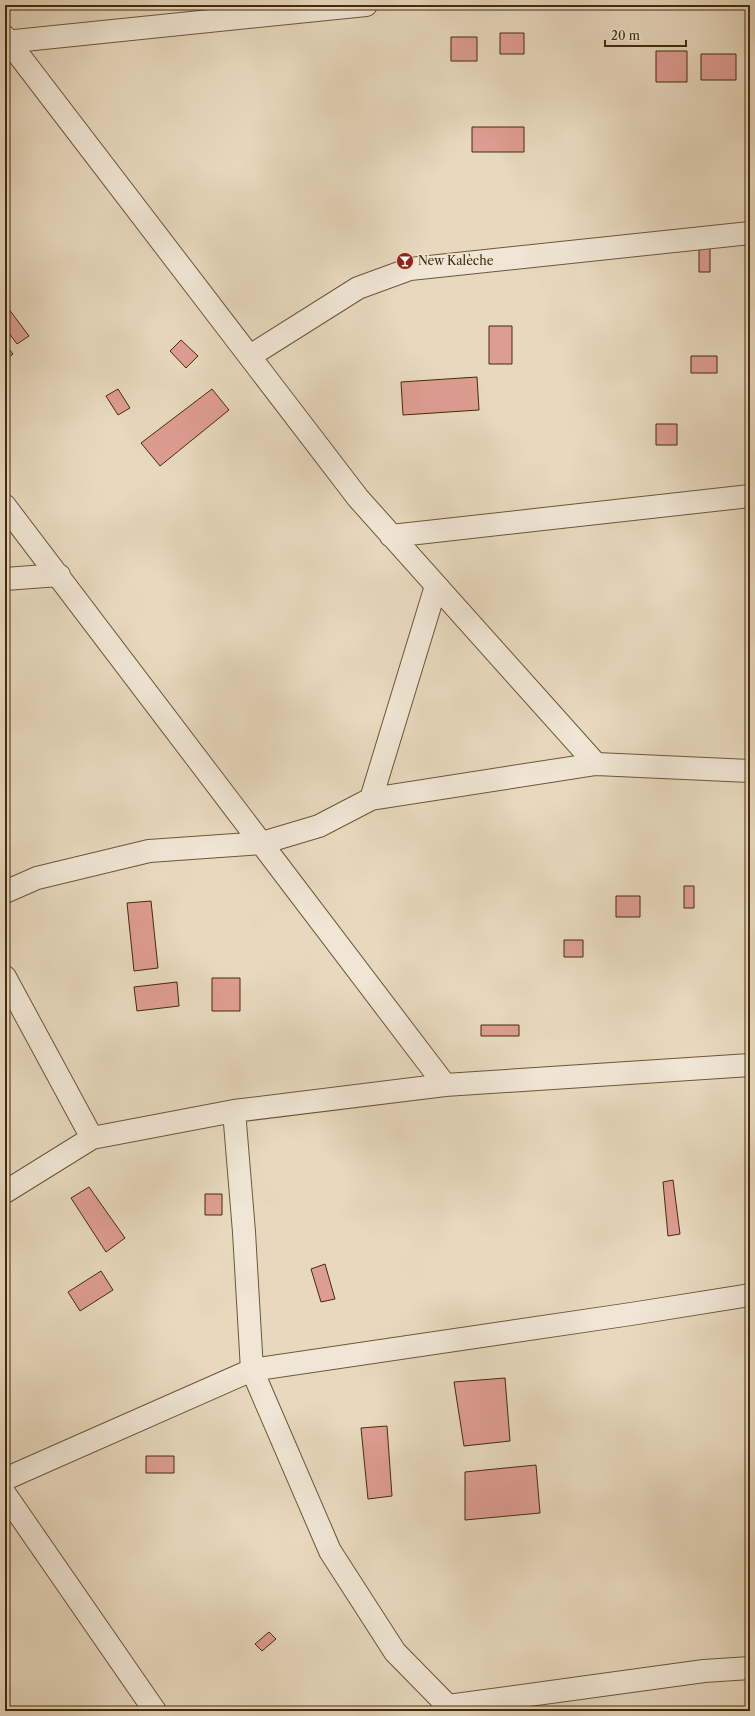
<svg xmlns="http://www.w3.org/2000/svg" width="755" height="1716" font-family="'Libre Caslon Text',serif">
	<rect width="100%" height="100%" fill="#e8d9be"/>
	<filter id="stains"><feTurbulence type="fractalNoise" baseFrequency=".005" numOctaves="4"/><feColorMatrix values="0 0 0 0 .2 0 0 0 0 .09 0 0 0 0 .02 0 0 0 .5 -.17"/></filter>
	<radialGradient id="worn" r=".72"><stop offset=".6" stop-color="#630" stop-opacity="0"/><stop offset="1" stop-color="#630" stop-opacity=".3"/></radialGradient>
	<path fill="#de9d92" stroke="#432a0a" d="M 500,33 L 524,33 L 524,54 L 500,54 Z
		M 451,37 L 477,37 L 477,61 L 451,61 Z
		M 656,51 L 687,51 L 687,82 L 656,82 Z
		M 701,54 L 736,54 L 736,80 L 701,80 Z
		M 472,127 L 524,127 L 524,152 L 472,152 Z
		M 699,248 L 710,248 L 710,272 L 699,272 Z
		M 5,304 L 29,336 L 17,344 L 5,328 Z
		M 489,326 L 512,326 L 512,364 L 489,364 Z
		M 181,340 L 198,356 L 186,368 L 170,351 Z
		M 5,344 L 13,354 L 5,360 Z
		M 691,356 L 717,356 L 717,373 L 691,373 Z
		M 477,377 L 479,410 L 403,415 L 401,382 Z
		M 118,389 L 130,408 L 118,415 L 106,396 Z
		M 212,389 L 229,410 L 160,466 L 141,443 Z
		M 656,424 L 677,424 L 677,445 L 656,445 Z
		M 5,765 L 9,795 L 5,796 Z
		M 684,886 L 694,886 L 694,908 L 684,908 Z
		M 616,896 L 640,896 L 640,917 L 616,917 Z
		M 151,901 L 158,968 L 134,971 L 127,903 Z
		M 564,940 L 583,940 L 583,957 L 564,957 Z
		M 212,978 L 240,978 L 240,1011 L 212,1011 Z
		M 177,982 L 179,1006 L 137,1011 L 134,987 Z
		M 481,1025 L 519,1025 L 519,1036 L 481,1036 Z
		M 673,1180 L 680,1234 L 668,1236 L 663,1182 Z
		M 89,1187 L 125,1238 L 106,1252 L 71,1198 Z
		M 205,1194 L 222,1194 L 222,1215 L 205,1215 Z
		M 325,1264 L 335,1299 L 321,1302 L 311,1269 Z
		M 101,1271 L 113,1290 L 80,1311 L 68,1292 Z
		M 505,1378 L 510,1441 L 464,1446 L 454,1382 Z
		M 387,1426 L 392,1496 L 368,1499 L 361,1428 Z
		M 146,1456 L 174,1456 L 174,1473 L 146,1473 Z
		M 536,1465 L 540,1513 L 465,1520 L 465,1472 Z
		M 269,1632 L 276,1639 L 262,1651 L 255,1644 Z"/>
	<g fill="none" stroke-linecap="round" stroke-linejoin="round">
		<g stroke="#6c5637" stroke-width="24">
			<path id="minor" d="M 5,37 L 358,498 L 596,764
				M 5,42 L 366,5
				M 250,356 L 358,288 L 410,269 L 750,233
				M 5,506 L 445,1085
				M 391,536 L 750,496
				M 5,579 L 59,575
				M 371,799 L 596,764 L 750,771
				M 5,892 L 37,878 L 149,851 L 262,843 L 319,826 L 371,799 L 436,586
				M 5,977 L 92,1138 L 5,1192
				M 234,1111 L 244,1232 L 252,1370 L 330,1551 L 395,1652 L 448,1706 L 450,1711
				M 92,1138 L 234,1111 L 445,1085 L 750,1065
				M 5,1479 L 252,1370 L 631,1314 L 750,1295
				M 5,1494 L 155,1711
				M 448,1706 L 704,1671 L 750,1668"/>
		</g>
		<use href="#minor" stroke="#f0e6d5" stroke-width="22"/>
	</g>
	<defs>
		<g id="bar-disc" transform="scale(0.9)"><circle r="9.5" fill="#8f2418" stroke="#f0e6d5"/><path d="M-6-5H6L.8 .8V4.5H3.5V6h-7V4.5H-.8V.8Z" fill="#fff"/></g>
	</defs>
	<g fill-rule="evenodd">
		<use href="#bar-disc" x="405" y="261"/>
	</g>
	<g text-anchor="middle" stroke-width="3" stroke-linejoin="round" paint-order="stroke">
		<g font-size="12" fill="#432a0a" stroke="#f0e6d5" text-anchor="start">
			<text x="418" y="265">New Kalèche</text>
		</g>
	</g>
	<rect width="755" height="1716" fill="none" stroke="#e8d9be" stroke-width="20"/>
	<rect x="6" y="6" width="743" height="1704" fill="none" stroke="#432a0a" stroke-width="2"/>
	<rect x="10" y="10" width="735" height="1696" fill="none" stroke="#432a0a"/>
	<path d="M605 40v6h81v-6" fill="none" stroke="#432a0a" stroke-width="2"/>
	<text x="611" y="40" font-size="12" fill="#432a0a" stroke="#f0e6d5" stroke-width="3" paint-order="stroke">20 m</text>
	<rect width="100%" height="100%" filter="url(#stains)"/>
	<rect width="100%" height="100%" fill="url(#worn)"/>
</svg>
